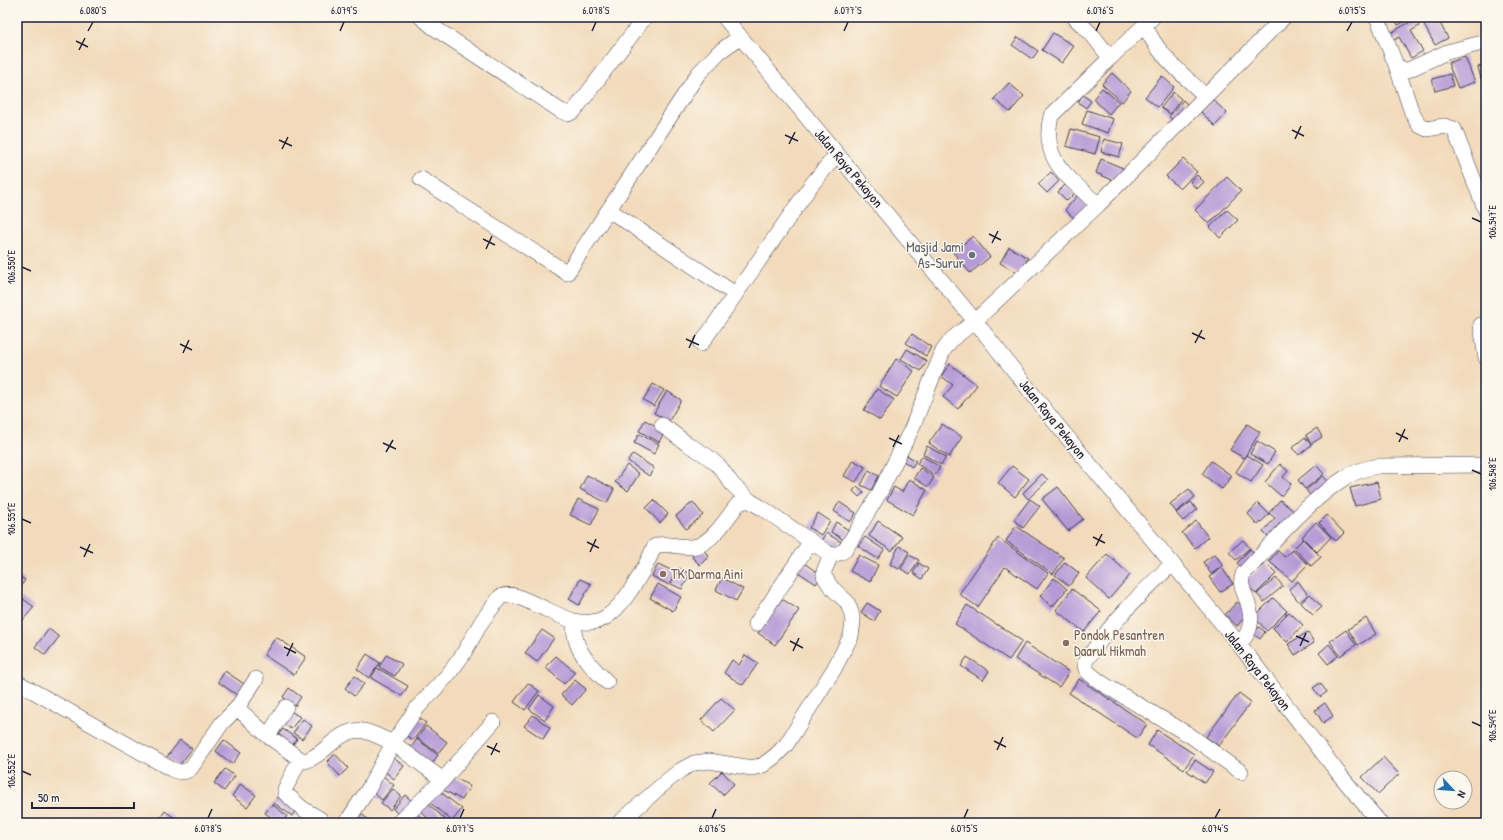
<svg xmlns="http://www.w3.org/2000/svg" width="1503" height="840" font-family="'Patrick Hand',sans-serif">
	<rect width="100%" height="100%" fill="#fbf7ec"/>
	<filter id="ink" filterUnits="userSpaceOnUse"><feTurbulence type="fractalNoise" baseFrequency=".025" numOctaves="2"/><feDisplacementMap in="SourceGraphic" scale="8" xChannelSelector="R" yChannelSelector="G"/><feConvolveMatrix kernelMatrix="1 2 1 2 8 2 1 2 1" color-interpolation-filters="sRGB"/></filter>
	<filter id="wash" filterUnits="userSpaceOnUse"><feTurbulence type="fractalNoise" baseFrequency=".012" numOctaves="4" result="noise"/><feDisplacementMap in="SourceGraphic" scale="16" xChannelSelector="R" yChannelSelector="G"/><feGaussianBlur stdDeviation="0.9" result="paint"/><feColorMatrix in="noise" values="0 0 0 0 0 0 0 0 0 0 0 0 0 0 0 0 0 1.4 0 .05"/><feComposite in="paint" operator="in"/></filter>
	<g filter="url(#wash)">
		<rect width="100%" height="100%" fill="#f2daba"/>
		<g id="blocks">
			<path fill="#b59ad7" d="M 1394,17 L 1413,17 L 1398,25 Z
				M 1437,18 L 1448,38 L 1435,45 L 1424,25 Z
				M 1415,19 L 1419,26 L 1411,31 L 1423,51 L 1411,58 L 1399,37 L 1393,41 L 1389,34 Z
				M 1053,33 L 1074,46 L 1062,63 L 1042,50 Z
				M 1018,37 L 1038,51 L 1032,59 L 1012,45 Z
				M 1465,57 L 1475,82 L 1458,88 L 1448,63 Z
				M 1486,64 L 1486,77 L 1481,79 L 1478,67 Z
				M 1112,73 L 1131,91 L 1122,102 L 1102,84 Z
				M 1450,74 L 1453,86 L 1435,91 L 1432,79 Z
				M 1162,76 L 1174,87 L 1158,107 L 1145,97 Z
				M 1009,83 L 1024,96 L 1010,112 L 994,99 Z
				M 1102,88 L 1119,102 L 1109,114 L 1093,99 Z
				M 1173,92 L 1181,99 L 1170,114 L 1161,108 Z
				M 1083,95 L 1091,101 L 1086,108 L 1078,102 Z
				M 1183,100 L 1190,107 L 1176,123 L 1169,117 Z
				M 1213,100 L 1227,113 L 1215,126 L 1201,112 Z
				M 1087,110 L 1113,119 L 1108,133 L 1082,124 Z
				M 1071,129 L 1100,137 L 1095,154 L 1066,146 Z
				M 1104,139 L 1123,144 L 1119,157 L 1101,152 Z
				M 1101,159 L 1123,168 L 1117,182 L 1096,173 Z
				M 1183,159 L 1197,172 L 1180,189 L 1166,176 Z
				M 1051,172 L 1059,181 L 1047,193 L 1038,184 Z
				M 1197,175 L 1204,182 L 1197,189 L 1190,182 Z
				M 1227,177 L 1241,191 L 1209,224 L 1195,210 Z
				M 1066,184 L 1075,193 L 1067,201 L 1058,192 Z
				M 1077,196 L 1089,206 L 1076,220 L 1065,210 Z
				M 1227,210 L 1238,220 L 1220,238 L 1210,227 Z
				M 973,236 L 990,257 L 970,273 L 953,252 Z
				M 1009,247 L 1028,258 L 1019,274 L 1000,263 Z
				M 912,334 L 931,347 L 926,356 L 906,343 Z
				M 907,349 L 927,361 L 921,371 L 901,359 Z
				M 896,359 L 914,371 L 897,397 L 879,386 Z
				M 950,364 L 977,385 L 958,409 L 943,397 L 953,385 L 941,376 Z
				M 653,384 L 664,390 L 654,406 L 643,400 Z
				M 877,389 L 894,400 L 880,420 L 864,410 Z
				M 667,391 L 681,400 L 669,421 L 654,413 Z
				M 645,420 L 665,431 L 659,442 L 639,431 Z
				M 942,424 L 962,437 L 949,457 L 929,443 Z
				M 1247,424 L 1260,432 L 1244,458 L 1230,450 Z
				M 1317,428 L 1322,437 L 1311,444 L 1306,435 Z
				M 639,434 L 659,444 L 654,454 L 634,443 Z
				M 1305,437 L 1311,445 L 1299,455 L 1292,448 Z
				M 1257,441 L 1275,452 L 1268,464 L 1250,454 Z
				M 927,446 L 946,457 L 941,465 L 923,454 Z
				M 633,454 L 654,468 L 649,476 L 628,461 Z
				M 905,454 L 916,461 L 912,467 L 902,460 Z
				M 1247,455 L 1263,465 L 1251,482 L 1236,472 Z
				M 922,456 L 940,467 L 935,475 L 917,464 Z
				M 853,460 L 865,467 L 856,482 L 844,476 Z
				M 1211,461 L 1232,476 L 1222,489 L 1202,474 Z
				M 1280,464 L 1288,471 L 1283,477 L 1291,484 L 1281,496 L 1265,482 Z
				M 627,465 L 639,474 L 628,491 L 615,482 Z
				M 1316,465 L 1324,474 L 1305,489 L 1298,480 Z
				M 1012,466 L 1029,479 L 1015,497 L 998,483 Z
				M 920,468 L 934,477 L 928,487 L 914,478 Z
				M 869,470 L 879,476 L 871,490 L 861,485 Z
				M 1042,474 L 1048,480 L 1028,499 L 1023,493 Z
				M 587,475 L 614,489 L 607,503 L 580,489 Z
				M 1323,476 L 1332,486 L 1314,500 L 1306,490 Z
				M 909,479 L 927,490 L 913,515 L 887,500 L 894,487 L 902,492 Z
				M 1377,482 L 1381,499 L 1355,506 L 1350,488 Z
				M 857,486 L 864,492 L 859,497 L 853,491 Z
				M 1058,487 L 1083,519 L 1068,531 L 1042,499 Z
				M 1189,489 L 1195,497 L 1176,512 L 1170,504 Z
				M 578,499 L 599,509 L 591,525 L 570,515 Z
				M 1030,499 L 1040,506 L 1023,528 L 1014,520 Z
				M 654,500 L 668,514 L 660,523 L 646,508 Z
				M 1280,500 L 1296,513 L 1284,526 L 1280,523 L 1268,537 L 1263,532 L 1275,518 L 1269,513 Z
				M 693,502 L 703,515 L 686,529 L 676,516 Z
				M 839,502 L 856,513 L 850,522 L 834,511 Z
				M 1191,502 L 1197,510 L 1183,521 L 1176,513 Z
				M 1258,503 L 1269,514 L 1258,525 L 1248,514 Z
				M 818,513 L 830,521 L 821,535 L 809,528 Z
				M 1327,515 L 1344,533 L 1336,541 L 1319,523 Z
				M 878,521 L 902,537 L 892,551 L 869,536 Z
				M 1196,521 L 1208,537 L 1195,548 L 1182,533 Z
				M 836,522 L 850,531 L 844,540 L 831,532 Z
				M 1316,522 L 1331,537 L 1317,552 L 1302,537 Z
				M 1016,526 L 1064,558 L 1053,574 L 1006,541 Z
				M 826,533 L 841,542 L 834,553 L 819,544 Z
				M 865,537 L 884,550 L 878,559 L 858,546 Z
				M 998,538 L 1048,573 L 1037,589 L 1005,567 L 978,607 L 959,594 Z
				M 1303,539 L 1321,557 L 1311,566 L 1294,548 Z
				M 1243,540 L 1250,548 L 1236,560 L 1229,552 Z
				M 899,546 L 909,552 L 899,569 L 890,564 Z
				M 701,548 L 709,556 L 700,565 L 692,557 Z
				M 1250,549 L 1258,556 L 1245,570 L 1237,563 Z
				M 1292,550 L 1308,564 L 1292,581 L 1269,561 L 1278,551 L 1285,557 Z
				M 1107,554 L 1130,575 L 1109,599 L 1086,578 Z
				M 1215,554 L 1223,566 L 1211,574 L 1203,562 Z
				M 859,555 L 878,565 L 870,582 L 850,571 Z
				M 909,555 L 919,560 L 910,574 L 901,569 Z
				M 1065,562 L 1079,573 L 1069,586 L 1055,575 Z
				M 804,563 L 822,576 L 816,584 L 798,572 Z
				M 919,563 L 928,569 L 922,579 L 913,573 Z
				M 1265,563 L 1276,574 L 1256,594 L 1245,582 Z
				M 658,564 L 675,572 L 669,585 L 652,576 Z
				M 679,568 L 690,574 L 682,589 L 671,584 Z
				M 1222,568 L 1233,584 L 1220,592 L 1209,577 Z
				M 17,575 L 25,580 L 19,589 L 17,588 Z
				M 722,578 L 743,589 L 736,601 L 716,590 Z
				M 1054,578 L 1067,589 L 1052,607 L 1040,596 Z
				M 1276,578 L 1283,586 L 1264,602 L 1257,594 Z
				M 580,579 L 591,584 L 579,605 L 569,599 Z
				M 1298,581 L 1308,595 L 1299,602 L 1289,589 Z
				M 658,584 L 681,597 L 673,611 L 650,598 Z
				M 1072,589 L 1101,611 L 1084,632 L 1056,610 Z
				M 1310,594 L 1322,607 L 1313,615 L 1301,603 Z
				M 22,598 L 34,607 L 17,627 L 17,604 Z
				M 1273,598 L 1287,611 L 1267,631 L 1254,617 Z
				M 782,599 L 799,610 L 775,645 L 758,633 Z
				M 1237,602 L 1249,612 L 1237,626 L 1225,615 Z
				M 867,603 L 880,611 L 874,621 L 861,612 Z
				M 967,605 L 1022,641 L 1009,660 L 955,624 Z
				M 1289,612 L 1303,625 L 1287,642 L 1273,628 Z
				M 1366,618 L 1376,634 L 1358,645 L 1348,629 Z
				M 1259,627 L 1265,632 L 1260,639 L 1253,634 Z
				M 49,629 L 59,637 L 45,655 L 35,647 Z
				M 542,630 L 554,638 L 537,662 L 525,653 Z
				M 1346,630 L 1356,645 L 1340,656 L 1330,641 Z
				M 1308,632 L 1314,643 L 1295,655 L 1288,644 Z
				M 276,637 L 306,657 L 294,675 L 264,655 Z
				M 1025,643 L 1069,672 L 1059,687 L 1015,659 Z
				M 1329,644 L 1338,656 L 1328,664 L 1319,653 Z
				M 367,654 L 380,663 L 369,678 L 357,669 Z
				M 386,655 L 402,664 L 395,676 L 379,667 Z
				M 745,655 L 758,663 L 743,685 L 724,673 L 732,660 L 739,665 Z
				M 556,656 L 575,672 L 564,684 L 545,667 Z
				M 967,657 L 989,671 L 983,680 L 961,666 Z
				M 377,668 L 408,686 L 402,696 L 371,678 Z
				M 225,671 L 244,684 L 237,695 L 218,682 Z
				M 355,676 L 364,684 L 354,696 L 345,688 Z
				M 1079,679 L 1147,724 L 1137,738 L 1069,693 Z
				M 575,680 L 586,689 L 572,705 L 561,695 Z
				M 528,683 L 539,691 L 525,710 L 514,702 Z
				M 1320,683 L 1327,692 L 1320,697 L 1313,688 Z
				M 289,688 L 301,697 L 295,706 L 283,697 Z
				M 1239,693 L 1251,702 L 1219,746 L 1206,737 Z
				M 539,695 L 554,706 L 545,720 L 529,709 Z
				M 721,698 L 735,710 L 714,732 L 701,720 Z
				M 1325,703 L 1333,716 L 1323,723 L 1315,710 Z
				M 289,710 L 300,717 L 291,729 L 281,722 Z
				M 415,715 L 426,723 L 413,740 L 402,733 Z
				M 533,715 L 550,728 L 543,739 L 524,726 Z
				M 303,719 L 312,726 L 302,739 L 293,733 Z
				M 426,726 L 447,742 L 438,753 L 417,738 Z
				M 283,729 L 297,739 L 290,748 L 276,738 Z
				M 1157,730 L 1194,754 L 1184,769 L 1148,745 Z
				M 417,739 L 438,755 L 429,768 L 408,752 Z
				M 180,740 L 192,749 L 178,767 L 166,758 Z
				M 224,740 L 241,753 L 232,764 L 216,751 Z
				M 335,754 L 348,768 L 340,776 L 327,762 Z
				M 392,757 L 404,766 L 394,779 L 382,769 Z
				M 1383,757 L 1399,774 L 1378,794 L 1362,777 Z
				M 1195,760 L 1213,772 L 1205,783 L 1187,771 Z
				M 225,769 L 235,776 L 224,791 L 214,783 Z
				M 722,771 L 734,784 L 723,795 L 710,783 Z
				M 450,775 L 470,786 L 462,800 L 442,789 Z
				M 383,776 L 394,785 L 382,800 L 371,791 Z
				M 240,784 L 256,795 L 247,807 L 232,796 Z
				M 393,789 L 401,796 L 390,810 L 381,803 Z
				M 437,789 L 462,809 L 452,821 L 428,801 Z
				M 405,795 L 414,803 L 401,817 L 393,809 Z
				M 279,796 L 297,808 L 292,816 L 274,803 Z
				M 425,801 L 445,819 L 442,823 L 433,823 L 418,809 Z
				M 272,804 L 287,816 L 282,823 L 278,823 L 265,813 Z
				M 165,811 L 176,819 L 173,823 L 157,823 Z
				M 359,812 L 371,822 L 370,823 L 356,823 L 352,820 Z
				M 415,812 L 428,823 L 408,823 Z"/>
		</g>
	</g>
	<g filter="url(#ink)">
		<use href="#blocks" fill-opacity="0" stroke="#413e4e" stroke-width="1"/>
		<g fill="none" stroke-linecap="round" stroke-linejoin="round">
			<g stroke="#413e4e" stroke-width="16">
				<path id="minor" d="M 421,17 L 433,27 L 561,111 L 568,114 L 574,111 L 645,17
					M 724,17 L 975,321 L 1053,420 L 1239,644 L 1339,774 L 1380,823
					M 1074,17 L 1094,37 L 1110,58 L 1051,116 C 1040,161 1069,177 1098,205
					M 1377,17 L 1396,65 L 1412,113 L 1419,125 L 1427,129 L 1444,126 L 1454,129 L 1486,211
					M 1145,25 C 1157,55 1183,74 1205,96
					M 1110,58 L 1153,17
					M 1396,65 L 1404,70 L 1408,70 L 1447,52 L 1486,42
					M 421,179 L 567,273 L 698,74 L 719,52 L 740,37
					M 609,210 L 735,294
					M 1481,325 L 1486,358
					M 701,344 L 812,184 L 837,154
					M 662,425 L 686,443 L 707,456 L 720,467 L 732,484 L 750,501 L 762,508 L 831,555 L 840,553 L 845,550 L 880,492 L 912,428 L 943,351 L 952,339 L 975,321 L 1098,205 L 1284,17
					M 1172,564 C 1144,591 1115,618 1093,651 C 1091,654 1085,659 1085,664 C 1084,672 1097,679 1103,684 L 1191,736 L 1241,772
					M 574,621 C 574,627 574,634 576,640 C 580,656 595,670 607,682
					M 756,624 L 811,541
					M 1239,644 C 1254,630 1253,614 1245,595 C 1242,587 1240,583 1243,574 C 1274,542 1308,501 1346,477 C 1356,471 1367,468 1378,466 L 1486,465
					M 17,682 L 171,769 C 178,772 184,774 191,768 L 222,723 L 237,708 L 256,679
					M 237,708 L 268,736 L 300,759 L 305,761 C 313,759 320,753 326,748 C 354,723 362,728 393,743 L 417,708 L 447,676 L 462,656 L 482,621 L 500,597 C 510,592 522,598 532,603 C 545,608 560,617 574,621 C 584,623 598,623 606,617 C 625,605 646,567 654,547 C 662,540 684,550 697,546 C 714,540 727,518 738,504 L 744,501 L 750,501
					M 268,736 L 286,707
					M 300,759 L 285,789 L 285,793 L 303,809 L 320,819
					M 443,780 L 493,722
					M 346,823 L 369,788 L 393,743 L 443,780 L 398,823
					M 619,823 L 668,780 L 681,770 L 694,763 L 709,761 L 752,768 L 763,765 L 775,756 L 786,745 L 834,669 L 851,636 L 853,622 L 851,612 L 847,602 L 831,587 L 824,576 L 824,571 L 831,555"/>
			</g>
			<use href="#minor" stroke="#fff" stroke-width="15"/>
		</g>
	</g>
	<path fill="none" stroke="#22223b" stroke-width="1.5" d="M 88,31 L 93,22M 340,31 L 344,22M 592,31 L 596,22M 844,31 L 848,22M 1096,31 L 1100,22M 1347,31 L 1352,22M 76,41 L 88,47M 79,50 L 85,38M 1292,130 L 1304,136M 785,135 L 798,141M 1295,139 L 1301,126M 279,140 L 292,146M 789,144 L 795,132M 282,149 L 288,137M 1472,218 L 1481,222M 989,234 L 1001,240M 483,239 L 495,245M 992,243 L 998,231M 486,249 L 492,236M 22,267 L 31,271M 1192,333 L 1205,339M 686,339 L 699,345M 1195,343 L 1202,330M 180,344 L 192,350M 689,348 L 695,335M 183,353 L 189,340M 1396,433 L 1408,439M 889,438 L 902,444M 1399,442 L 1405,429M 383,443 L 396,449M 893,447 L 899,435M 386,452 L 393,440M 1472,470 L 1481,474M 22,519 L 31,523M 1093,537 L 1105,543M 587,542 L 599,548M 1096,546 L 1102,534M 80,547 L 93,553M 590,552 L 596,539M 84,557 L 90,544M 1296,636 L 1309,642M 790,641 L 803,648M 1300,646 L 1306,633M 284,647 L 296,653M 793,651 L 799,638M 287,656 L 293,643M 1472,722 L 1481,726M 994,741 L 1006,747M 487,746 L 500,752M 997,750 L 1003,737M 491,755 L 497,743M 22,771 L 31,775M 208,818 L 212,809M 460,818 L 464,809M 712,818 L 716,809M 964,818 L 968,809M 1215,818 L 1220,809"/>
	<circle fill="#6b7280" stroke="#fbf7ec" stroke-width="1.5" cx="972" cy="255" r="4"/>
	<g fill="#8d6e63" stroke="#fbf7ec" stroke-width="1.5">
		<circle cx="663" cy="574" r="4"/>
		<circle cx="1066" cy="643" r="4"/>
	</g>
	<g text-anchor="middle" stroke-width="3" stroke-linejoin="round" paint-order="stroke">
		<g font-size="14" fill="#22223b" stroke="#fbf7ec">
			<text transform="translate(849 168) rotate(50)" y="5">Jalan Raya Pekayon</text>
			<text transform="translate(1053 419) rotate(51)" y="5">Jalan Raya Pekayon</text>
			<text transform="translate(1258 670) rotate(52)" y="5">Jalan Raya Pekayon</text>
		</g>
		<g font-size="14" fill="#5b616d" stroke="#fbf7ec" text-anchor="end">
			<text x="964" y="252">Masjid Jami<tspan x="964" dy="16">As-Surur</tspan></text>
		</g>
		<g font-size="14" fill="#785e54" stroke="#fbf7ec" text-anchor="start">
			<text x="671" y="579">TK Darma Aini</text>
			<text x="1074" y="640">Pondok Pesantren<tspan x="1074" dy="16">Daarul Hikmah</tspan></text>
		</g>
	</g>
	<rect width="1503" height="840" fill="none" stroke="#fbf7ec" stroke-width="44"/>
	<g transform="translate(1453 790) rotate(116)"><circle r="19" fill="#fbf7ec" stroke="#a4a2a5"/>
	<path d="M0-3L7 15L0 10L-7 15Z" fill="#1f6fb2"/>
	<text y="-6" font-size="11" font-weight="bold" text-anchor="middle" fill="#22223b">N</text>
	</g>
	<path d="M32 802v6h102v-6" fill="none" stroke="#22223b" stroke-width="2"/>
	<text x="38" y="802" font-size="12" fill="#22223b" stroke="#fbf7ec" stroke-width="3" paint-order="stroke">50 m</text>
	<rect x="22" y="22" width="1459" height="796" fill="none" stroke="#22223b" stroke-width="1.5"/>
	<g font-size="10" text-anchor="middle" fill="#22223b">
		<text x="93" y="14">6.080°S</text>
		<text x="344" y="14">6.079°S</text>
		<text x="596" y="14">6.078°S</text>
		<text x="848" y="14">6.077°S</text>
		<text x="1100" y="14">6.076°S</text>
		<text x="1352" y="14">6.075°S</text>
		<text transform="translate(1492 222) rotate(-90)" y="4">106.547°E</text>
		<text transform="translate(11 267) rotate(-90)" y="4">106.550°E</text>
		<text transform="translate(1492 474) rotate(-90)" y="4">106.548°E</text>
		<text transform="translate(11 519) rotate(-90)" y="4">106.551°E</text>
		<text transform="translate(1492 726) rotate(-90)" y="4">106.549°E</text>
		<text transform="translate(11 771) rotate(-90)" y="4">106.552°E</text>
		<text x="208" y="832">6.078°S</text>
		<text x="460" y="832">6.077°S</text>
		<text x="712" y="832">6.076°S</text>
		<text x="964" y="832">6.075°S</text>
		<text x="1215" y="832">6.074°S</text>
	</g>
</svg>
